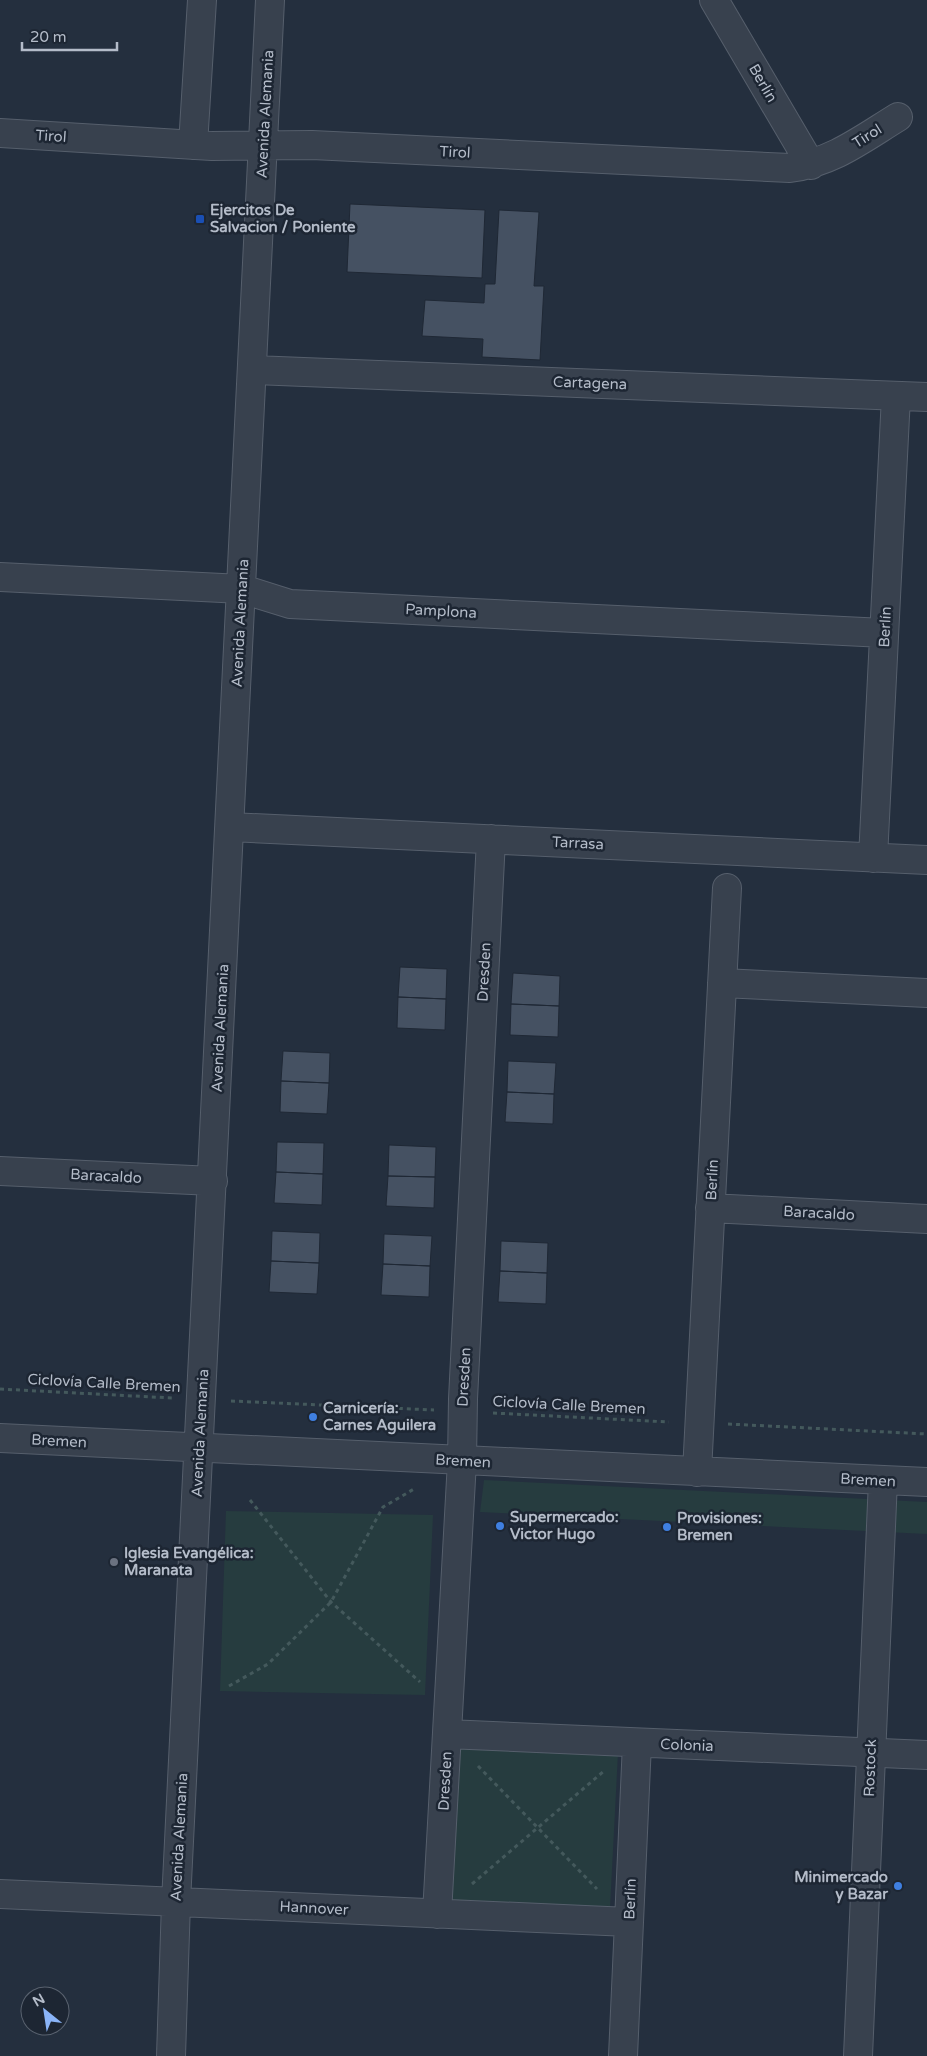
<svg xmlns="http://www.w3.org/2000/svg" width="927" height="2056" font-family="'Varela Round',sans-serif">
	<rect width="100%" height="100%" fill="#242f3e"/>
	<path fill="#263c3f" d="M 484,1480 L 927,1502 L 927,1534 L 480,1512 Z
		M 226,1511 L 433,1515 L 425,1695 L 220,1691 Z
		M 460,1746 L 618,1753 L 610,1908 L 452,1901 Z"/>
	<path fill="#455162" stroke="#1f2835" d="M 350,204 L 485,210 L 482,278 L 347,272 Z
		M 499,210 L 539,212 L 534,286 L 544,286 L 540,360 L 482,357 L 483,339 L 422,336 L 425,300 L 484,303 L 485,284 L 495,284 Z
		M 400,967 L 447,969 L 446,999 L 398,997 Z
		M 513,973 L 560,976 L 559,1006 L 511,1004 Z
		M 398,997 L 446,999 L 445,1030 L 397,1028 Z
		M 511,1004 L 559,1006 L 558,1037 L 510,1035 Z
		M 283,1051 L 330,1053 L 329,1083 L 281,1081 Z
		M 508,1061 L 556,1063 L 554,1094 L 507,1092 Z
		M 281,1081 L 329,1083 L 327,1114 L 280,1112 Z
		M 507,1092 L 554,1094 L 553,1124 L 505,1122 Z
		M 277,1142 L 324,1143 L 323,1174 L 276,1172 Z
		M 389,1145 L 436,1147 L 435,1177 L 388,1176 Z
		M 276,1172 L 323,1174 L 322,1205 L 274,1203 Z
		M 388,1176 L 435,1177 L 434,1208 L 386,1206 Z
		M 272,1231 L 320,1233 L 319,1263 L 271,1261 Z
		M 384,1234 L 432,1236 L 430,1266 L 383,1264 Z
		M 501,1241 L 548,1243 L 547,1273 L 500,1271 Z
		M 271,1261 L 319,1263 L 317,1294 L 269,1292 Z
		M 383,1264 L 430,1266 L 429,1297 L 381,1295 Z
		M 500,1271 L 547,1273 L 546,1304 L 498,1302 Z"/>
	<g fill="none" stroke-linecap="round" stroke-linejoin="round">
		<g stroke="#565f6c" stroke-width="30">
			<path id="minor" d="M 714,0 L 811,165
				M 0,133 L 212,146 L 312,145 L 790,168 C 833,162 862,139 898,117
				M 193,145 L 202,0
				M 253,370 L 927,397
				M 0,577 L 242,589 L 290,604 L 884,633
				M 230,827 L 927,860
				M 873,858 L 896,396
				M 722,983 L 927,993
				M 0,1171 L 213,1181
				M 710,1208 L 927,1219
				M 0,1438 L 927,1482
				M 697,1472 L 727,888
				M 447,1734 L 927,1755
				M 0,1894 L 629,1922
				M 437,1914 L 462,1461 L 463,1399 L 491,839
				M 171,2056 L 176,1902 L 270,0
				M 623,2056 L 637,1743
				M 858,2056 L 883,1480"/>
		</g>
		<path stroke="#44595c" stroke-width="3" stroke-dasharray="4 4" stroke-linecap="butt" d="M 0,1389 L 172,1398
			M 231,1401 L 434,1410
			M 493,1413 L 669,1422
			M 728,1424 L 927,1434
			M 250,1500 L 331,1602 L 420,1682
			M 229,1686 L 268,1664 L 331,1602 L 383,1507 L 414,1489
			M 478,1766 L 597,1889
			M 472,1884 L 604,1771"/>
		<use href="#minor" stroke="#38414e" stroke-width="28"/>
	</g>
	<rect fill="#1a4fb4" stroke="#1d2633" stroke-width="2" x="195" y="214" width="10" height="10" rx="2.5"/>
	<g fill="#3f7fe0" stroke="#1d2633" stroke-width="2">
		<circle cx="313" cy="1417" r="5"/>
		<circle cx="500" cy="1526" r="5"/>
		<circle cx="667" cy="1527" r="5"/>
		<circle cx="898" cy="1886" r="5"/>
	</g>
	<circle fill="#6b7280" stroke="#1d2633" stroke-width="2" cx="114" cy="1562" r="5"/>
	<g text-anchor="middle" stroke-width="5" stroke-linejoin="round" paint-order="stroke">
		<g font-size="15" fill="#b4bcc9" stroke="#1d2633">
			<text transform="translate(763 83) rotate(60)" y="5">Berlín</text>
			<text transform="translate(265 114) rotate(-87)" y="5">Avenida Alemania</text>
			<text transform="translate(51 136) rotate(4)" y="5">Tirol</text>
			<text transform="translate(867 136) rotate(-32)" y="5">Tirol</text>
			<text transform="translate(455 152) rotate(3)" y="5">Tirol</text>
			<text transform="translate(590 383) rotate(2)" y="5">Cartagena</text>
			<text transform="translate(441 611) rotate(3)" y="5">Pamplona</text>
			<text transform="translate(240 623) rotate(-87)" y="5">Avenida Alemania</text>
			<text transform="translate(885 627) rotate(-87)" y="5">Berlín</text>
			<text transform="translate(578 843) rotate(3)" y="5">Tarrasa</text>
			<text transform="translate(484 972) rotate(-87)" y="5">Dresden</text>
			<text transform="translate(220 1028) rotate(-87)" y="5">Avenida Alemania</text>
			<text transform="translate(106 1176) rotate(3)" y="5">Baracaldo</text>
			<text transform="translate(712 1180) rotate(-87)" y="5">Berlín</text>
			<text transform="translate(819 1213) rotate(3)" y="5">Baracaldo</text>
			<text transform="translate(464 1377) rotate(-87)" y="5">Dresden</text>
			<text transform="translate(104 1383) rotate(3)" y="5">Ciclovía Calle Bremen</text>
			<text transform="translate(569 1405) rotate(3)" y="5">Ciclovía Calle Bremen</text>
			<text transform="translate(200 1433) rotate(-87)" y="5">Avenida Alemania</text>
			<text transform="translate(59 1441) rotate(3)" y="5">Bremen</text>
			<text transform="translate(463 1461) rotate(3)" y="5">Bremen</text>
			<text transform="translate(868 1480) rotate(3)" y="5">Bremen</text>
			<text transform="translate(687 1745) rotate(2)" y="5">Colonia</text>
			<text transform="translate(870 1768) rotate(-88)" y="5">Rostock</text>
			<text transform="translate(445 1781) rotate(-87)" y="5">Dresden</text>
			<text transform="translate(179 1837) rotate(-87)" y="5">Avenida Alemania</text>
			<text transform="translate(630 1899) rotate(-88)" y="5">Berlín</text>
			<text transform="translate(314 1908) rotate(3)" y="5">Hannover</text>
		</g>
		<g font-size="15" font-weight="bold" fill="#b4bcc9" stroke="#1d2633" text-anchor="start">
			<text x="210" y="215">Ejercitos De<tspan x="210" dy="17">Salvacion / Poniente</tspan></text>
			<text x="323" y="1413">Carnicería:<tspan x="323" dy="17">Carnes Aguilera</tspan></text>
			<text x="510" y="1522">Supermercado:<tspan x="510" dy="17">Victor Hugo</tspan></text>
			<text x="677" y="1523">Provisiones:<tspan x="677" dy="17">Bremen</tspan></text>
			<text x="124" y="1558">Iglesia Evangélica:<tspan x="124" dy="17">Maranata</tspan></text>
			<text x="888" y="1882" text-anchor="end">Minimercado<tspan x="888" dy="17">y Bazar</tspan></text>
		</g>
	</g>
	<g transform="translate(45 2011) rotate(330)"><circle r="24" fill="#1d2633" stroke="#59626f"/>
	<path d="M0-4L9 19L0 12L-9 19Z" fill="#8ab4f8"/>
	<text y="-8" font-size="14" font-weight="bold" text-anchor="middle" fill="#b4bcc9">N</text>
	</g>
	<path d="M22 42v8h95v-8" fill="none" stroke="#b4bcc9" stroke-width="2.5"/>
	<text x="30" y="42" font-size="15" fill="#b4bcc9" stroke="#1d2633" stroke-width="4" paint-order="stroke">20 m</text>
</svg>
